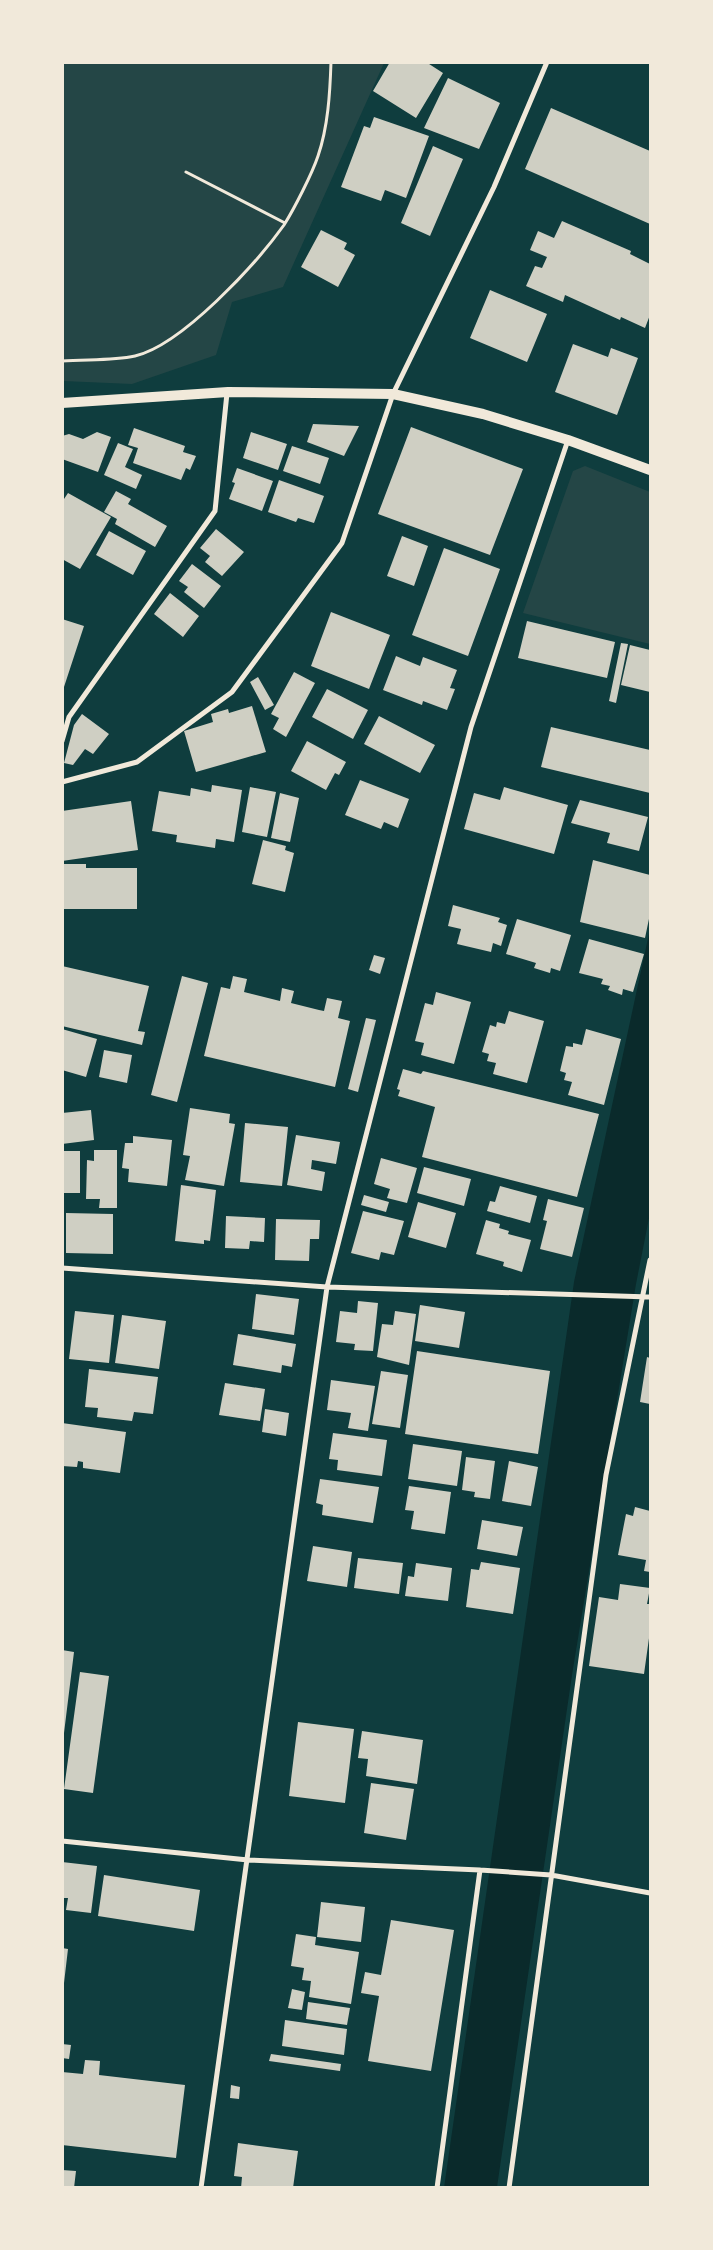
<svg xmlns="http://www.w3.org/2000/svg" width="713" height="2250" font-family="Lora,serif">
	<rect width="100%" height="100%" fill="#0f3d3e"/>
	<path fill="#244646" d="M 62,63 L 384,63 L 283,287 L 232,302 L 216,355 L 132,384 L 63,381 Z
		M 585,466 L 650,492 L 650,644 L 523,613 L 573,471 Z"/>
	<path fill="#0a2a2b" d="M 650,929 L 650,1213 L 636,1284 L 572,1675 L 497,2187 L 444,2188 L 574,1282 Z"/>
	<path fill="#cfcfc3" d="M 390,62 L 426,62 L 443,73 L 416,118 L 373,91 Z
		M 448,78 L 500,103 L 479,149 L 424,128 Z
		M 551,108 L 650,151 L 650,224 L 525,169 Z
		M 374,117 L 429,136 L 406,198 L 385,190 L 381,201 L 341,187 L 364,126 L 370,128 Z
		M 433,146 L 463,159 L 430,236 L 401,223 Z
		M 562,221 L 631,251 L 630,254 L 650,264 L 650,315 L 645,328 L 621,317 L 620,320 L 565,295 L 563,302 L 526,286 L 535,266 L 542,268 L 547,257 L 530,250 L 538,231 L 554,238 Z
		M 321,230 L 347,243 L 344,249 L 355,255 L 338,287 L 301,267 Z
		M 490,290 L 547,314 L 527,362 L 470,338 Z
		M 573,344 L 608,357 L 611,348 L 638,358 L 617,415 L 555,392 Z
		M 313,424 L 359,426 L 344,456 L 307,442 Z
		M 411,427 L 523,469 L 490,555 L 378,514 Z
		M 134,428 L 185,446 L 183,452 L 196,456 L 190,470 L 186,468 L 181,480 L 133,463 L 138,448 L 128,445 Z
		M 97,432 L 111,437 L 98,472 L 62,459 L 62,436 L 69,434 L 83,439 Z
		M 251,432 L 287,444 L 278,470 L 243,458 Z
		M 118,443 L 133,449 L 125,467 L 142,475 L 136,489 L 104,475 Z
		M 292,446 L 329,458 L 320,484 L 283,471 Z
		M 237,468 L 273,481 L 262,511 L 229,499 L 235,483 L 232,482 Z
		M 279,480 L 324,496 L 314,523 L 298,518 L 296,522 L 268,512 Z
		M 116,491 L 131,499 L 128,504 L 167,526 L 155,547 L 115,524 L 117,519 L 104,512 Z
		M 68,493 L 111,517 L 80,569 L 62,559 L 62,498 L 64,499 Z
		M 216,529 L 244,552 L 222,576 L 205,562 L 210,556 L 200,548 Z
		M 109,531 L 146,551 L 133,575 L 96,555 Z
		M 402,536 L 428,546 L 414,586 L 387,576 Z
		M 444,548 L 500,569 L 468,656 L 412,635 Z
		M 192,564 L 221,586 L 204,608 L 184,592 L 188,587 L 179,581 Z
		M 170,593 L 199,616 L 183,637 L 154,614 Z
		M 331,612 L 390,635 L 369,689 L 311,666 Z
		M 62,619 L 84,626 L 63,690 L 62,690 Z
		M 527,621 L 615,642 L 607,678 L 518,658 Z
		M 621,643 L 628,644 L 616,703 L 609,701 Z
		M 630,645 L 650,650 L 650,692 L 621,685 Z
		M 396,656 L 420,666 L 423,657 L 457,670 L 450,688 L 455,689 L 447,710 L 423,701 L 422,705 L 383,690 Z
		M 294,672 L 315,683 L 286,737 L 273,729 L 279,718 L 271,714 Z
		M 258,677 L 274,705 L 265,710 L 250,682 Z
		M 327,689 L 368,710 L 353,739 L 312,717 Z
		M 252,706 L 266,752 L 196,772 L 184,731 L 213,722 L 211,714 L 228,709 L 229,713 Z
		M 82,714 L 109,734 L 93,754 L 85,749 L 73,765 L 64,763 L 74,725 Z
		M 379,716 L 435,745 L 420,773 L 364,744 Z
		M 551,727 L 650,750 L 650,793 L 541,767 Z
		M 307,741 L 346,762 L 339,775 L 335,773 L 326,790 L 291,771 Z
		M 360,780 L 409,799 L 398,828 L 384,822 L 381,829 L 345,815 Z
		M 212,785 L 242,790 L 234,842 L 216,839 L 215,848 L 176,842 L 177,835 L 152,831 L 159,791 L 190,796 L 191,788 L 211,792 Z
		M 250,787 L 276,792 L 267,837 L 242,832 Z
		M 504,787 L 568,805 L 554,854 L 464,829 L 474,793 L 500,800 Z
		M 280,793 L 299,798 L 290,842 L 271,838 Z
		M 580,800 L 648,817 L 639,851 L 607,843 L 610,833 L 571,823 Z
		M 131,801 L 138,850 L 62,861 L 62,811 Z
		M 263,840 L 286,846 L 285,850 L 294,853 L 285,892 L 252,884 Z
		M 593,860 L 650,875 L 650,914 L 645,938 L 580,922 Z
		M 62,864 L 86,864 L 86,868 L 137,868 L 137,909 L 62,909 Z
		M 453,905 L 500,918 L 498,922 L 507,925 L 501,946 L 493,943 L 491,952 L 457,944 L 461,929 L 448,926 Z
		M 517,919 L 571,935 L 560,971 L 551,968 L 550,973 L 534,968 L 536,963 L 506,954 Z
		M 589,939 L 644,954 L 633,992 L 623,989 L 622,995 L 608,990 L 610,986 L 601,984 L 603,979 L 579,973 Z
		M 374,955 L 385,958 L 380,974 L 369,970 Z
		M 62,966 L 149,986 L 138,1031 L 145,1032 L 142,1045 L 62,1026 Z
		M 182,976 L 208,983 L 177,1102 L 151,1095 Z
		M 233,976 L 247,979 L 244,992 L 280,1001 L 282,988 L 294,991 L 291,1003 L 319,1010 L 324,1011 L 327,998 L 342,1001 L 338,1018 L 350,1021 L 335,1087 L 204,1056 L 221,987 L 230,989 Z
		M 436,992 L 471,1002 L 454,1064 L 421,1055 L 424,1043 L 415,1041 L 425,1003 L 433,1005 Z
		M 509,1011 L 544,1021 L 527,1083 L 493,1074 L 496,1063 L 487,1061 L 489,1054 L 482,1052 L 490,1025 L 496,1027 L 497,1022 L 505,1024 Z
		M 366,1018 L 376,1020 L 358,1092 L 348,1089 Z
		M 62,1029 L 97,1039 L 86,1077 L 62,1070 Z
		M 586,1029 L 621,1039 L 604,1105 L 568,1095 L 572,1082 L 564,1080 L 566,1073 L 560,1071 L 566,1046 L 573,1047 L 573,1043 L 582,1045 Z
		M 104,1050 L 132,1055 L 127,1083 L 99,1077 Z
		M 403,1069 L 421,1074 L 423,1071 L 599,1114 L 577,1197 L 422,1157 L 435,1107 L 398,1096 L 400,1090 L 397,1089 Z
		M 190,1108 L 230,1114 L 229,1123 L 235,1124 L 224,1186 L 185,1180 L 190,1156 L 183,1155 Z
		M 91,1110 L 94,1140 L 62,1144 L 62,1113 Z
		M 245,1123 L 288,1127 L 282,1186 L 240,1182 Z
		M 296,1135 L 340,1142 L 336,1164 L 312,1160 L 311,1169 L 325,1172 L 322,1191 L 287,1185 Z
		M 133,1136 L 172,1140 L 167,1186 L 128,1182 L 129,1169 L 122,1168 L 125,1143 L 133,1143 Z
		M 94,1150 L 117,1150 L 117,1208 L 99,1208 L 100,1199 L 86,1199 L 87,1160 L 94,1161 Z
		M 63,1151 L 80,1151 L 80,1193 L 62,1193 Z
		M 381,1158 L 417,1168 L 407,1203 L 387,1198 L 390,1189 L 374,1184 Z
		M 424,1167 L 471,1179 L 464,1206 L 417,1193 Z
		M 181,1185 L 216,1190 L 210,1241 L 204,1240 L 204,1244 L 175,1241 Z
		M 500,1186 L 537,1196 L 530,1223 L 487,1211 L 490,1201 L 495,1202 Z
		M 364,1195 L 389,1202 L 386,1212 L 361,1205 Z
		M 548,1199 L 584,1208 L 572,1257 L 540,1249 L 547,1221 L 543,1220 Z
		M 418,1202 L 456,1213 L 446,1248 L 408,1237 Z
		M 363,1211 L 404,1221 L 394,1255 L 381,1252 L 379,1260 L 351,1253 Z
		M 66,1213 L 113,1214 L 113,1254 L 66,1253 Z
		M 226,1216 L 265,1218 L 264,1242 L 250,1241 L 249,1249 L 225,1248 Z
		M 276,1219 L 320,1220 L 319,1239 L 310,1239 L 309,1261 L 275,1260 Z
		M 486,1220 L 500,1224 L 499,1228 L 509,1231 L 508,1234 L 531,1240 L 522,1272 L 503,1266 L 504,1262 L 476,1254 Z
		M 256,1294 L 299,1299 L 294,1335 L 252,1329 Z
		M 358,1301 L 378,1303 L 373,1351 L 354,1350 L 355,1344 L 336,1342 L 340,1311 L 357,1313 Z
		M 420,1305 L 465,1312 L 459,1348 L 415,1341 Z
		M 75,1311 L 114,1315 L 109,1363 L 69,1359 Z
		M 395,1311 L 416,1314 L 409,1365 L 377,1357 L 382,1324 L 393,1325 Z
		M 122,1315 L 166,1321 L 159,1369 L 115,1363 Z
		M 238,1334 L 296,1344 L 292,1367 L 282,1365 L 281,1373 L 233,1365 Z
		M 417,1351 L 550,1371 L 538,1454 L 405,1434 Z
		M 647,1357 L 650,1358 L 650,1404 L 640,1402 Z
		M 89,1369 L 158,1377 L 153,1414 L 134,1412 L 132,1421 L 97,1417 L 98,1408 L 85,1407 Z
		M 381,1371 L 408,1375 L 400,1428 L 372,1424 Z
		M 331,1380 L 375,1386 L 368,1431 L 348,1428 L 351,1413 L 327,1410 Z
		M 225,1383 L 265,1389 L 260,1421 L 219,1415 Z
		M 265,1409 L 289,1413 L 286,1436 L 262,1432 Z
		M 62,1423 L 126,1432 L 120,1473 L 83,1468 L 83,1462 L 78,1461 L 77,1467 L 62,1466 Z
		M 333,1433 L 387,1440 L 382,1476 L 337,1470 L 338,1460 L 329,1459 Z
		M 413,1444 L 462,1451 L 457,1486 L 408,1479 Z
		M 466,1457 L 495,1461 L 490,1499 L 474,1497 L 475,1492 L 462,1490 Z
		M 509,1461 L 538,1467 L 531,1506 L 502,1501 Z
		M 320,1479 L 379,1487 L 373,1523 L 322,1515 L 323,1505 L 316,1503 Z
		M 409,1486 L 451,1492 L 445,1534 L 411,1529 L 414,1511 L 405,1510 Z
		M 635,1507 L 650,1511 L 650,1572 L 644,1571 L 646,1560 L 618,1555 L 626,1514 L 633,1516 Z
		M 482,1520 L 523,1527 L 517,1556 L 477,1549 Z
		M 313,1546 L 352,1552 L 347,1587 L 307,1581 Z
		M 358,1558 L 403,1563 L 399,1594 L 354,1588 Z
		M 481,1562 L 520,1568 L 513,1614 L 466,1607 L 471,1569 L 479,1570 Z
		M 416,1563 L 452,1568 L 448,1601 L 405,1596 L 408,1576 L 414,1577 Z
		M 620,1584 L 650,1588 L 647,1604 L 650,1604 L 650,1631 L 644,1674 L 589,1666 L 599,1597 L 618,1600 Z
		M 62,1650 L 74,1652 L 64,1733 L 62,1733 Z
		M 80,1672 L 109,1676 L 93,1793 L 64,1789 Z
		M 298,1722 L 354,1729 L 345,1803 L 289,1796 Z
		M 362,1731 L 423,1740 L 417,1784 L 366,1776 L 368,1759 L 358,1758 Z
		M 371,1783 L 414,1789 L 406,1840 L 364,1833 Z
		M 62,1862 L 97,1866 L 91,1913 L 66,1910 L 68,1898 L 62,1898 Z
		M 104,1875 L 200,1890 L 194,1931 L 98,1916 Z
		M 321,1902 L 365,1907 L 361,1942 L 317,1937 Z
		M 391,1920 L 454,1930 L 431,2071 L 368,2061 L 379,1996 L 361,1993 L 365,1972 L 381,1975 Z
		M 296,1934 L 316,1937 L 315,1945 L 359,1952 L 351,2004 L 309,1997 L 311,1981 L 302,1980 L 304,1968 L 291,1966 Z
		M 62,1948 L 68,1949 L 64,1983 L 62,1983 Z
		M 292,1989 L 305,1992 L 302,2010 L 288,2008 Z
		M 308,2002 L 350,2008 L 347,2025 L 306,2019 Z
		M 285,2020 L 347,2029 L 344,2055 L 282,2046 Z
		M 62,2044 L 71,2045 L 69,2059 L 62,2058 Z
		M 271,2054 L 341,2064 L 340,2071 L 269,2061 Z
		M 85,2060 L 100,2061 L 99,2075 L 185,2085 L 176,2158 L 62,2145 L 62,2072 L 83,2074 Z
		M 231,2085 L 240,2087 L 239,2099 L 230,2098 Z
		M 238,2143 L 298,2151 L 293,2188 L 241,2188 L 242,2177 L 234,2176 Z
		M 62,2170 L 76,2171 L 74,2188 L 62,2188 Z"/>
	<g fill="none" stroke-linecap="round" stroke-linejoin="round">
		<path stroke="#f1e9da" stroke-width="3" d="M 186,172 L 285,223
			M 62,361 C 86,359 112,361 135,356 C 182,345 256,264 284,225 C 294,209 312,174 318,156 C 328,127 330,93 331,62"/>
		<path stroke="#f1e9da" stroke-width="5" d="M 62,741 L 69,717 L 215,511 L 227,393
			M 62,782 L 137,762 L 232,692 L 342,543 L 393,394 L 494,187 L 547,62
			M 62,1268 L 327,1287 L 650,1297
			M 62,1841 L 248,1860 L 480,1870 L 551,1875 L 650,1893
			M 201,2188 L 327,1287 L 471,727 L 568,440
			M 437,2188 L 480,1870
			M 509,2188 L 606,1475 L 650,1260"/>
		<path stroke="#f1e9da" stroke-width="10" d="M 62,403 L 228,392 L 393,394 L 483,414 L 568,440 L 650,470"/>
	</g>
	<rect width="713" height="2250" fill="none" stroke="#f1e9da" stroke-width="128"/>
</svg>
